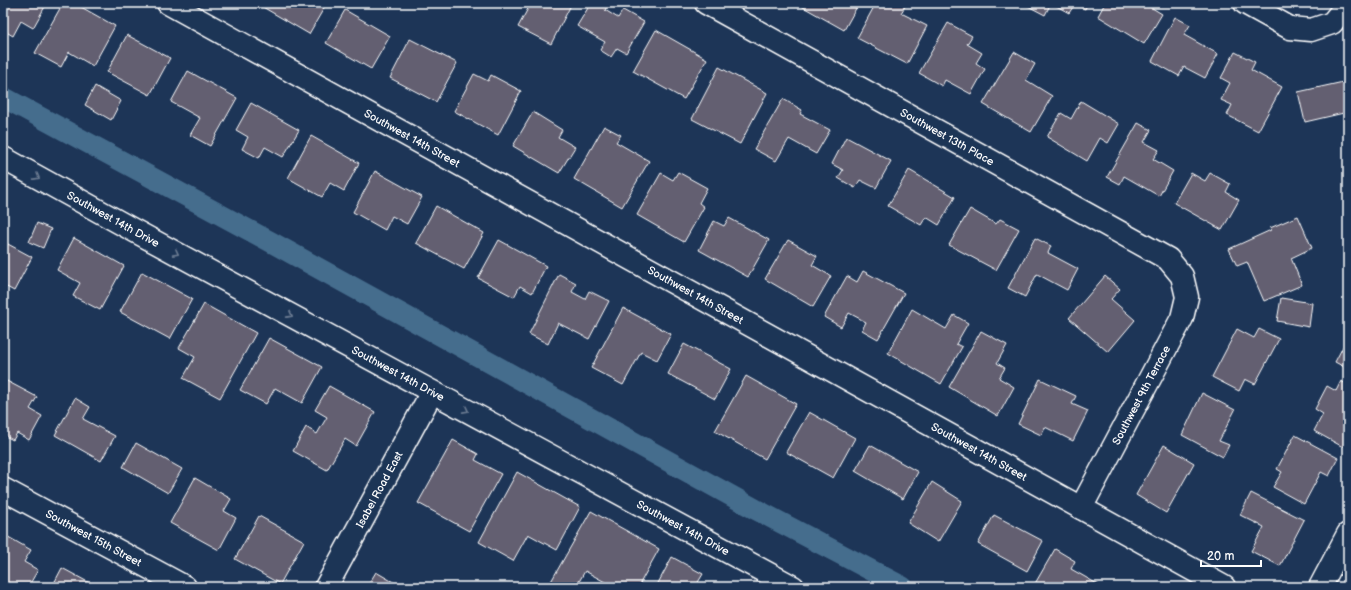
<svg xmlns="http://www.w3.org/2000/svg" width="1351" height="590" font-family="'Balsamiq Sans',sans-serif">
	<rect width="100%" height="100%" fill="#1d3557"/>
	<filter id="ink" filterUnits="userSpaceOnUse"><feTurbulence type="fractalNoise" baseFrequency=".025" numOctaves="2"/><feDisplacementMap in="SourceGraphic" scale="8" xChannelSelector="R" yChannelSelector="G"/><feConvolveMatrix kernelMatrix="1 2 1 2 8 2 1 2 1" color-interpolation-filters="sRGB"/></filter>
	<g filter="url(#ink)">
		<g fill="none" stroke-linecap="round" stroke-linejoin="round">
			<path stroke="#456d8d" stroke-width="21" d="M 3,97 L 271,242 L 755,509 L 903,587"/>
		</g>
		<path fill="#635e71" stroke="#fff" d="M 3,3 L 47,3 L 33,28 L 21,21 L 13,36 L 3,30 Z
			M 63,3 L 74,3 L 115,26 L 93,66 L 69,52 L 61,67 L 35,53 Z
			M 263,3 L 316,3 L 324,8 L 309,34 L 261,6 Z
			M 531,3 L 572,3 L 551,44 L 518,27 Z
			M 591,3 L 609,3 L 605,10 L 618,18 L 623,10 L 644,22 L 626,53 L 617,48 L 611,57 L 600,50 L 605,42 L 577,26 Z
			M 796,3 L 859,3 L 844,30 Z
			M 876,3 L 907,3 L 901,13 L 927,26 L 907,64 L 857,38 Z
			M 1027,3 L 1088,3 L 1085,9 L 1075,4 L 1069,13 L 1051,3 L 1045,15 L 1026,5 Z
			M 1105,3 L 1144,3 L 1162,14 L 1144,44 L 1098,16 Z
			M 345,10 L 390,36 L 371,69 L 326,43 Z
			M 1175,17 L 1190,25 L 1184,35 L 1218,54 L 1205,78 L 1184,67 L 1179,76 L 1152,61 Z
			M 948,23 L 972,36 L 967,44 L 982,53 L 976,63 L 985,69 L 971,94 L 945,80 L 942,86 L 919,73 Z
			M 656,30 L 707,59 L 684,99 L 633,71 Z
			M 127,35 L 170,58 L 150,95 L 107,72 Z
			M 410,39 L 457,63 L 436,102 L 390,78 Z
			M 1014,52 L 1035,64 L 1026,80 L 1052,96 L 1031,132 L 983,104 Z
			M 1235,52 L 1255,62 L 1251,70 L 1282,87 L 1258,131 L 1227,115 L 1232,105 L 1221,100 L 1230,83 L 1221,78 Z
			M 719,67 L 767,93 L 740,144 L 692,119 Z
			M 188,71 L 237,98 L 210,146 L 190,135 L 200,118 L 171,102 Z
			M 474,74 L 488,81 L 491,75 L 521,91 L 498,135 L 454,111 Z
			M 1348,81 L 1348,112 L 1305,122 L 1298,92 Z
			M 95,86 L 121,101 L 111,120 L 85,105 Z
			M 783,99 L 802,110 L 800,114 L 830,130 L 816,154 L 789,139 L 776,161 L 754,149 Z
			M 1081,101 L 1119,124 L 1108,143 L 1100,138 L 1087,161 L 1047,137 L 1061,113 L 1071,119 Z
			M 251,103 L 299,130 L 283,157 L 265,147 L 259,158 L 242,149 L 248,137 L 236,130 Z
			M 533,112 L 562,130 L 558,137 L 575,147 L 559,173 L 513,146 Z
			M 1138,123 L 1151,130 L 1144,142 L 1159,150 L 1153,159 L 1173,171 L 1159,196 L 1124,176 L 1120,184 L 1107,177 Z
			M 604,126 L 621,135 L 616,142 L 649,161 L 622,207 L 574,179 Z
			M 311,136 L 359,163 L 344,191 L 330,183 L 322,197 L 288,178 Z
			M 846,137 L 891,161 L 876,188 L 860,180 L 855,188 L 838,178 L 843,170 L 832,164 Z
			M 909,170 L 955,197 L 939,225 L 926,217 L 921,225 L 888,206 Z
			M 375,171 L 422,197 L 407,224 L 392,216 L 385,230 L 353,212 Z
			M 678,172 L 707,188 L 699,203 L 704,207 L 684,242 L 637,215 L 661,173 L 673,180 Z
			M 1191,173 L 1205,181 L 1210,173 L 1230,184 L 1226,192 L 1239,200 L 1222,230 L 1174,203 Z
			M 436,206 L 484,233 L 464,269 L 416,243 Z
			M 970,209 L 996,224 L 1000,219 L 1019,229 L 996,270 L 949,245 Z
			M 1298,216 L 1312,248 L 1291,258 L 1302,285 L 1264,301 L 1247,262 L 1237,266 L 1229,249 L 1271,230 L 1270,228 Z
			M 729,218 L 769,240 L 748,277 L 699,250 L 714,221 L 724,226 Z
			M 37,223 L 51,229 L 43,248 L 29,242 Z
			M 74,238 L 124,266 L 100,310 L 73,296 L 80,283 L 57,270 Z
			M 1035,238 L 1051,246 L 1048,253 L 1078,269 L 1067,290 L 1037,274 L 1025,297 L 1008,288 Z
			M 499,240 L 546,266 L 532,293 L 520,286 L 514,297 L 478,278 Z
			M 788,240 L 817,256 L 812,265 L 831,276 L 813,307 L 765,279 Z
			M 6,243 L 32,257 L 14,291 L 3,285 L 3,248 Z
			M 863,271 L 904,293 L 878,339 L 862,330 L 866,322 L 849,313 L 841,327 L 824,317 L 847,276 L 857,282 Z
			M 142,272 L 192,299 L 170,339 L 120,312 Z
			M 559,274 L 576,283 L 572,292 L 585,299 L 589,291 L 609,301 L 589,339 L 558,323 L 548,344 L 529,334 Z
			M 1105,276 L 1120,289 L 1111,299 L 1135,320 L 1108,352 L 1069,318 Z
			M 1281,298 L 1312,303 L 1309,327 L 1277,321 Z
			M 204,304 L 256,333 L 220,398 L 183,378 L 195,357 L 179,348 Z
			M 623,308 L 671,334 L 657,360 L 641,352 L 623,385 L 591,368 Z
			M 912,309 L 946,329 L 954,315 L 968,323 L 956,344 L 962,347 L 941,384 L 888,353 Z
			M 1237,329 L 1254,338 L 1259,329 L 1279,339 L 1255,384 L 1245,379 L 1239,391 L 1212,377 Z
			M 981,331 L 1007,345 L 997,363 L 1005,368 L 999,378 L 1014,387 L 998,416 L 949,387 Z
			M 1348,337 L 1348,369 L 1335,362 Z
			M 269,338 L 322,367 L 302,403 L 275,388 L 266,404 L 240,390 Z
			M 684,344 L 731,369 L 715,399 L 668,374 Z
			M 746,376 L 796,404 L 765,459 L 715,431 Z
			M 3,379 L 37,397 L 30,409 L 42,416 L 29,440 L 17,433 L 13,440 L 3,435 Z
			M 1040,379 L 1076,396 L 1072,404 L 1088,411 L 1073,441 L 1045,427 L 1041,435 L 1018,424 Z
			M 1341,381 L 1348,385 L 1348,437 L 1343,447 L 1314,431 L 1323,414 L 1315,409 L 1327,386 L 1336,391 Z
			M 329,386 L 375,412 L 356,446 L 345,439 L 327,470 L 293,451 L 306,427 L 317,434 L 327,417 L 315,410 Z
			M 1202,393 L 1235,410 L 1219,441 L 1229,445 L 1223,457 L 1182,435 Z
			M 75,398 L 90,407 L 83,419 L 115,436 L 101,461 L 55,435 Z
			M 809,412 L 855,438 L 833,478 L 786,452 Z
			M 1295,435 L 1338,458 L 1329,476 L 1321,472 L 1304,504 L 1273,487 L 1282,472 L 1277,469 Z
			M 453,440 L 478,454 L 475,460 L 501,474 L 469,531 L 418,503 Z
			M 136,443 L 182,469 L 168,493 L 123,467 Z
			M 870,445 L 918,472 L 903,499 L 855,471 Z
			M 1164,445 L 1194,463 L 1166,513 L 1136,495 Z
			M 517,472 L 580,507 L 557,550 L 528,534 L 513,561 L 479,542 Z
			M 195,478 L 231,499 L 224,511 L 236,518 L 219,550 L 170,523 Z
			M 932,482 L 962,501 L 938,542 L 908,523 Z
			M 1251,493 L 1304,520 L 1280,566 L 1251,551 L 1264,527 L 1240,515 Z
			M 591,511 L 659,549 L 638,587 L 614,587 L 585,571 L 576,587 L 553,587 L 549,585 Z
			M 994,515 L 1043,541 L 1027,571 L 978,544 Z
			M 259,516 L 304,541 L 280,584 L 235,559 Z
			M 3,534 L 31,550 L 24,562 L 38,570 L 28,587 L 3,587 Z
			M 1055,549 L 1075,561 L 1071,569 L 1099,585 L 1097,587 L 1033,587 Z
			M 672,557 L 703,574 L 697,584 L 703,587 L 656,587 Z
			M 62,568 L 97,587 L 52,587 Z
			M 376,572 L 400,586 L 367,587 Z"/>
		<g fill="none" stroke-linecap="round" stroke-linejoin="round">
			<g stroke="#fff" stroke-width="25">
				<g id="street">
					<path id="s1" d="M 168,3 L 1224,587"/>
					<path id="s2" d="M 706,3 L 1168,259 L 1182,276 L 1187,297 L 1182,318 L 1081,508"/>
					<path d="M 1245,3 L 1290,28 L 1311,30 L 1332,23 L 1348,3"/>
					<path id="s3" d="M 3,158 L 135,231 L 793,587"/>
					<path id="s4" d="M 3,489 L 185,587"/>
					<path id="s5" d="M 326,587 L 432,392"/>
					<path d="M 1320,587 L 1348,534"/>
				</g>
			</g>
			<use href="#street" stroke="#1d3557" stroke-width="22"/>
		</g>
		<defs><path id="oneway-chevron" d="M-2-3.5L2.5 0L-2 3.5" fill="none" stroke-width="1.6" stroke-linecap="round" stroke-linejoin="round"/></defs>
		<g stroke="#6c7c92">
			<use href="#oneway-chevron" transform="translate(37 177) rotate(29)"/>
			<use href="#oneway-chevron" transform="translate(176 253) rotate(28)"/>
			<use href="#oneway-chevron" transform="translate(290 315) rotate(28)"/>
			<use href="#oneway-chevron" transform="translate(466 410) rotate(28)"/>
		</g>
	</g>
	<g text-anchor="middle" stroke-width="3" stroke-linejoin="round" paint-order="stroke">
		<g font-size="11" fill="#fff" stroke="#1d3557">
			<text dy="4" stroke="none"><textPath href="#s2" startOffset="276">Southwest 13th Place</textPath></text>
			<text dy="4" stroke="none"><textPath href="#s1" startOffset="279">Southwest 14th Street</textPath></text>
			<text dy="4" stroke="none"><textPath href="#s3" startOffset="126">Southwest 14th Drive</textPath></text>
			<text dy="4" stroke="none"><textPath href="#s1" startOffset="603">Southwest 14th Street</textPath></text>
			<text dy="4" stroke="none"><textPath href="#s3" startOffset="450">Southwest 14th Drive</textPath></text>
			<text transform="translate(1141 395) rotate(-62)" y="4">Southwest 9th Terrace</text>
			<text dy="4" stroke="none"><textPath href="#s1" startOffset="927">Southwest 14th Street</textPath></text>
			<text dy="4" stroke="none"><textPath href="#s5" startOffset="111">Isabel Road East</textPath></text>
			<text dy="4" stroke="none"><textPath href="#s3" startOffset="774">Southwest 14th Drive</textPath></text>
			<text dy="4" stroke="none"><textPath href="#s4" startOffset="103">Southwest 15th Street</textPath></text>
		</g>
	</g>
	<rect width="1351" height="590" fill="none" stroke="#1d3557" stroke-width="16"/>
	<rect x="8" y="8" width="1335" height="574" fill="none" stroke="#fff" stroke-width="1.5" filter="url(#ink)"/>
	<path d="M1201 560v6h60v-6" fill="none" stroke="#ffffff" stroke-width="2"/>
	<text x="1207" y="560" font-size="12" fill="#ffffff" stroke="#1d3557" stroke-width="3" paint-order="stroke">20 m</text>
</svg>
